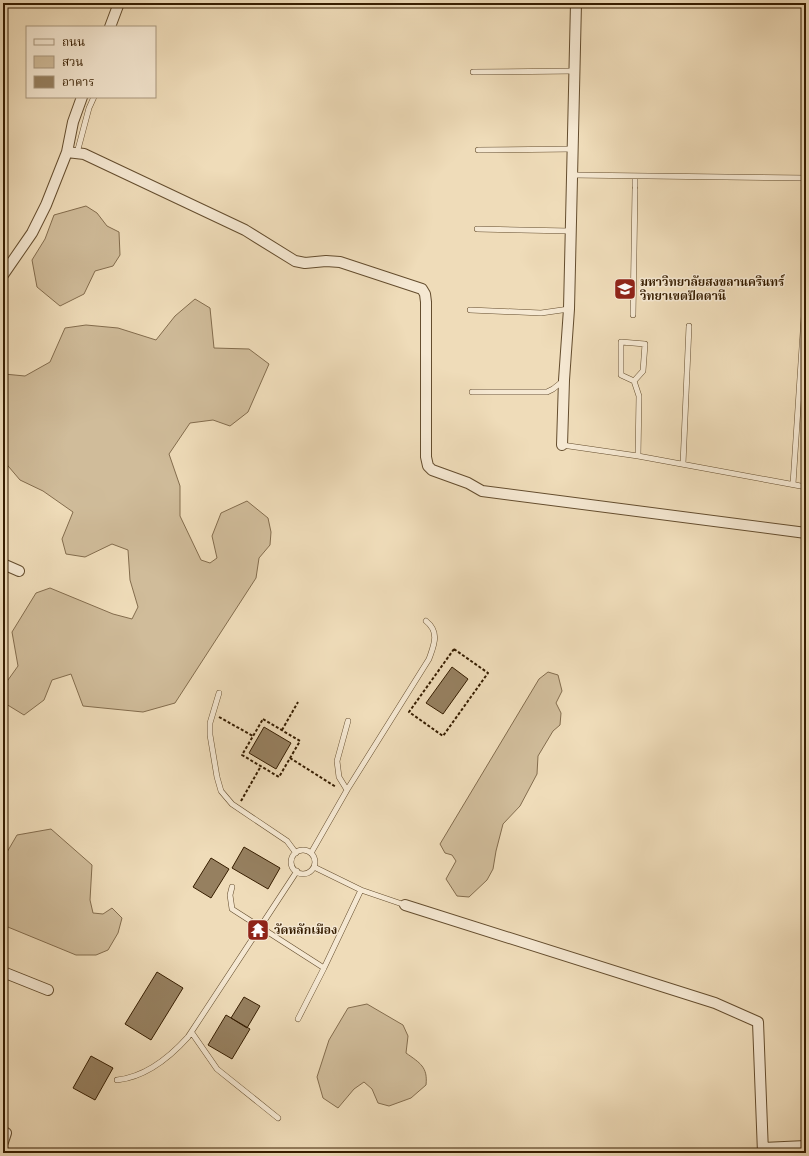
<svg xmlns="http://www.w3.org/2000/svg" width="809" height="1156" font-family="Cardo,'Noto Serif Thai',serif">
	<rect width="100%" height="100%" fill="#efdcb9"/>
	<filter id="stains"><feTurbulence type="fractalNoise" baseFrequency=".005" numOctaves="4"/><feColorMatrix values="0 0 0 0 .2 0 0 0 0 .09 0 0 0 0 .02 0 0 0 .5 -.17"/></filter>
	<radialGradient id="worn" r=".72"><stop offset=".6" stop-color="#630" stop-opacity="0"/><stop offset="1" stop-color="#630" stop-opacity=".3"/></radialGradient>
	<path fill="#d0bc9a" stroke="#836c4d" d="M 86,206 L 97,213 L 107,226 L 119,232 L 120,255 L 113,266 L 95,271 L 84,294 L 60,306 L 37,287 L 32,260 L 45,239 L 54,215 Z
		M 195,299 L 210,308 L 214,348 L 249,349 L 269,364 L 248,412 L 230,426 L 213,420 L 190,423 L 169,454 L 180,486 L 180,516 L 201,560 L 210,563 L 217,558 L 212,536 L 221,513 L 247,501 L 268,518 L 271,532 L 270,545 L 259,558 L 256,578 L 175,703 L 143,712 L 83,706 L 71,674 L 52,680 L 44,700 L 24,715 L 6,704 L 3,687 L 18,666 L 12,632 L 36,593 L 50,588 L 113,614 L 132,619 L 138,607 L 130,580 L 128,550 L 112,544 L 85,557 L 66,554 L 62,539 L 73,512 L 43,491 L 20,480 L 3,460 L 3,375 L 4,374 L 25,376 L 50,362 L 65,328 L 86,325 L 118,328 L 156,340 L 175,316 Z
		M 548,672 L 558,675 L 562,691 L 556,703 L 561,713 L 560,725 L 553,731 L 538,756 L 537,774 L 520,806 L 503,824 L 496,851 L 493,869 L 487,880 L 469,897 L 457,896 L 446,879 L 456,861 L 452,855 L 445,853 L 440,844 L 539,679 Z
		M 51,829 L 92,865 L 90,900 L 93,913 L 103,914 L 112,908 L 122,918 L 118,933 L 108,950 L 96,955 L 76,955 L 3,925 L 3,859 L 17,835 Z
		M 367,1004 L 403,1025 L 408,1036 L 406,1053 C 420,1063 428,1067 426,1085 L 411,1098 L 389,1106 L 378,1103 L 372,1089 L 364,1082 L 354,1089 L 338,1108 L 323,1098 L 317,1077 L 329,1040 L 348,1008 Z"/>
	<path fill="#968060" stroke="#361d00" d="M 452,667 L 468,679 L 443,714 L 426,703 Z
		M 264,727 L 291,743 L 276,769 L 249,753 Z
		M 244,847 L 280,868 L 268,889 L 232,868 Z
		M 211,858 L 229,869 L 211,898 L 193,887 Z
		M 157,972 L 183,988 L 151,1040 L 125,1024 Z
		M 244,997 L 260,1006 L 247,1028 L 231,1018 Z
		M 226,1015 L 250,1029 L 232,1059 L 208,1045 Z
		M 91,1056 L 113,1068 L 95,1100 L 73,1088 Z"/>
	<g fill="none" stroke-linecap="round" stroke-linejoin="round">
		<g stroke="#644d2e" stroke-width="6">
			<path id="service" d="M 473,72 L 575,71
				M 478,150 L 573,149
				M 77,153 L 89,108 L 94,97
				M 572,175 L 806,178
				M 635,186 L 635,176
				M 477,229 L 570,231
				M 470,310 L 541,313 L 569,309
				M 633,315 L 635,189
				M 634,381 L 643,371 L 645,344 L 621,342 L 621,375 L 634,381 L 639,396 L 638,456
				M 472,392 L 547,392 L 553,389 L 563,381
				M 562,445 L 638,456 L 806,487
				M 683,464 L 689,326
				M 793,484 L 806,286
				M 219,693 L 210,723 L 210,735 L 217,777 L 221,791 L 232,804 L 287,841 L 296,853
				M 347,790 L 339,777 L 337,761 L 348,721
				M291 862a12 12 0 1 1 24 0a12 12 0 1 1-24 0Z
				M 311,853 L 347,790 L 429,659 C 434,645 440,632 426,621
				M 314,867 L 361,890 L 405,905
				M 232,887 L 230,895 L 232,909 L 324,968
				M 298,1019 L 324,968 L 361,890
				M 192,1033 L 217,1069 L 278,1118
				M 117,1080 C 145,1077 170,1057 188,1037 L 297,871"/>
		</g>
		<g stroke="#644d2e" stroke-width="12">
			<path id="minor" d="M 110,27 L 119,3
				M 67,152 L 73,122 L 82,97
				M 3,275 L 32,233 L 46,205 L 67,152 L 84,154 L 245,230 L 295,261 L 305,263 L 326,261 L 340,262 L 422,289 L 425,294 L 426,302 L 426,457 L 428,466 L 432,470 L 468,483 L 482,491 L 806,533
				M 562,445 L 564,380 L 569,309 L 576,3
				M 3,564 L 19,571
				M 405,905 L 715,1003 L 758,1022 L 763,1153
				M 3,972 L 48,990
				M 3,1132 L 6,1133 L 3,1142
				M 763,1148 L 806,1146"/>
		</g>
		<path stroke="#361d00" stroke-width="2" stroke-dasharray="3 2" stroke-linecap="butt" d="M 454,649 L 488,673 L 443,736 L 409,712 Z
			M 219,717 L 253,736
			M 263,719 L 300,741 L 279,777 L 242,755 Z
			M 282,730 L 298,702
			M 290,758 L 336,787
			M 241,801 L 261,766"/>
		<use href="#service" stroke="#f5e8d2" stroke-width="5"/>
		<use href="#minor" stroke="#f5e8d2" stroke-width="10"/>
	</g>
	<defs>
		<g id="university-square" transform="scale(1.15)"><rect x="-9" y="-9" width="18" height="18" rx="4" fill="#8f2418" stroke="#f5e8d2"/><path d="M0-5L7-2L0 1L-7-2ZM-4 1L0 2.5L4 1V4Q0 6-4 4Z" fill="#fff"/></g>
		<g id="temple-square" transform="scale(1.15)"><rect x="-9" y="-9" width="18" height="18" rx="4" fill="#8f2418" stroke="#f5e8d2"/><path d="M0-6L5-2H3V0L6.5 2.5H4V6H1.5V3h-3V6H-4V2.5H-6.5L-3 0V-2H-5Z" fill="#fff"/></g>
	</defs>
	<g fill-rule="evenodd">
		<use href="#university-square" x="625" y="289"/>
		<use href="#temple-square" x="258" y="930"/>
	</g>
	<g text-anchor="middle" stroke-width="3" stroke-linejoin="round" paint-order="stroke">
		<g font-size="12" font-weight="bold" fill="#361d00" stroke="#f5e8d2" text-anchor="start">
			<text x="640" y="286">มหาวิทยาลัยสงขลานครินทร์<tspan x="640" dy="14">วิทยาเขตปัตตานี</tspan></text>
			<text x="274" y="934">วัดหลักเมือง</text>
		</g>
	</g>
	<rect width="809" height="1156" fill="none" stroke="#efdcb9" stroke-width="16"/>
	<rect x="4" y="4" width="801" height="1148" fill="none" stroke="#361d00" stroke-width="2"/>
	<rect x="8" y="8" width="793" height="1140" fill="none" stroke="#361d00"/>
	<rect x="26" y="26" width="130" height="72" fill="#f5e8d2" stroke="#a9977e"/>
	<rect x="34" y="39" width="20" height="6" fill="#f5e8d2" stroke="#a9977e"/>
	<text x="62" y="46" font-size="12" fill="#361d00">ถนน</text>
	<rect x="34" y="56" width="20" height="12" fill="#d0bc9a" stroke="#a9977e"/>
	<text x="62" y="66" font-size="12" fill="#361d00">สวน</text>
	<rect x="34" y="76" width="20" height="12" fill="#968060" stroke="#a9977e"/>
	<text x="62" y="86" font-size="12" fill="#361d00">อาคาร</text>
	<rect width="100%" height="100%" filter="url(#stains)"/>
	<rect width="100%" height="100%" fill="url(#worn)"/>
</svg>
